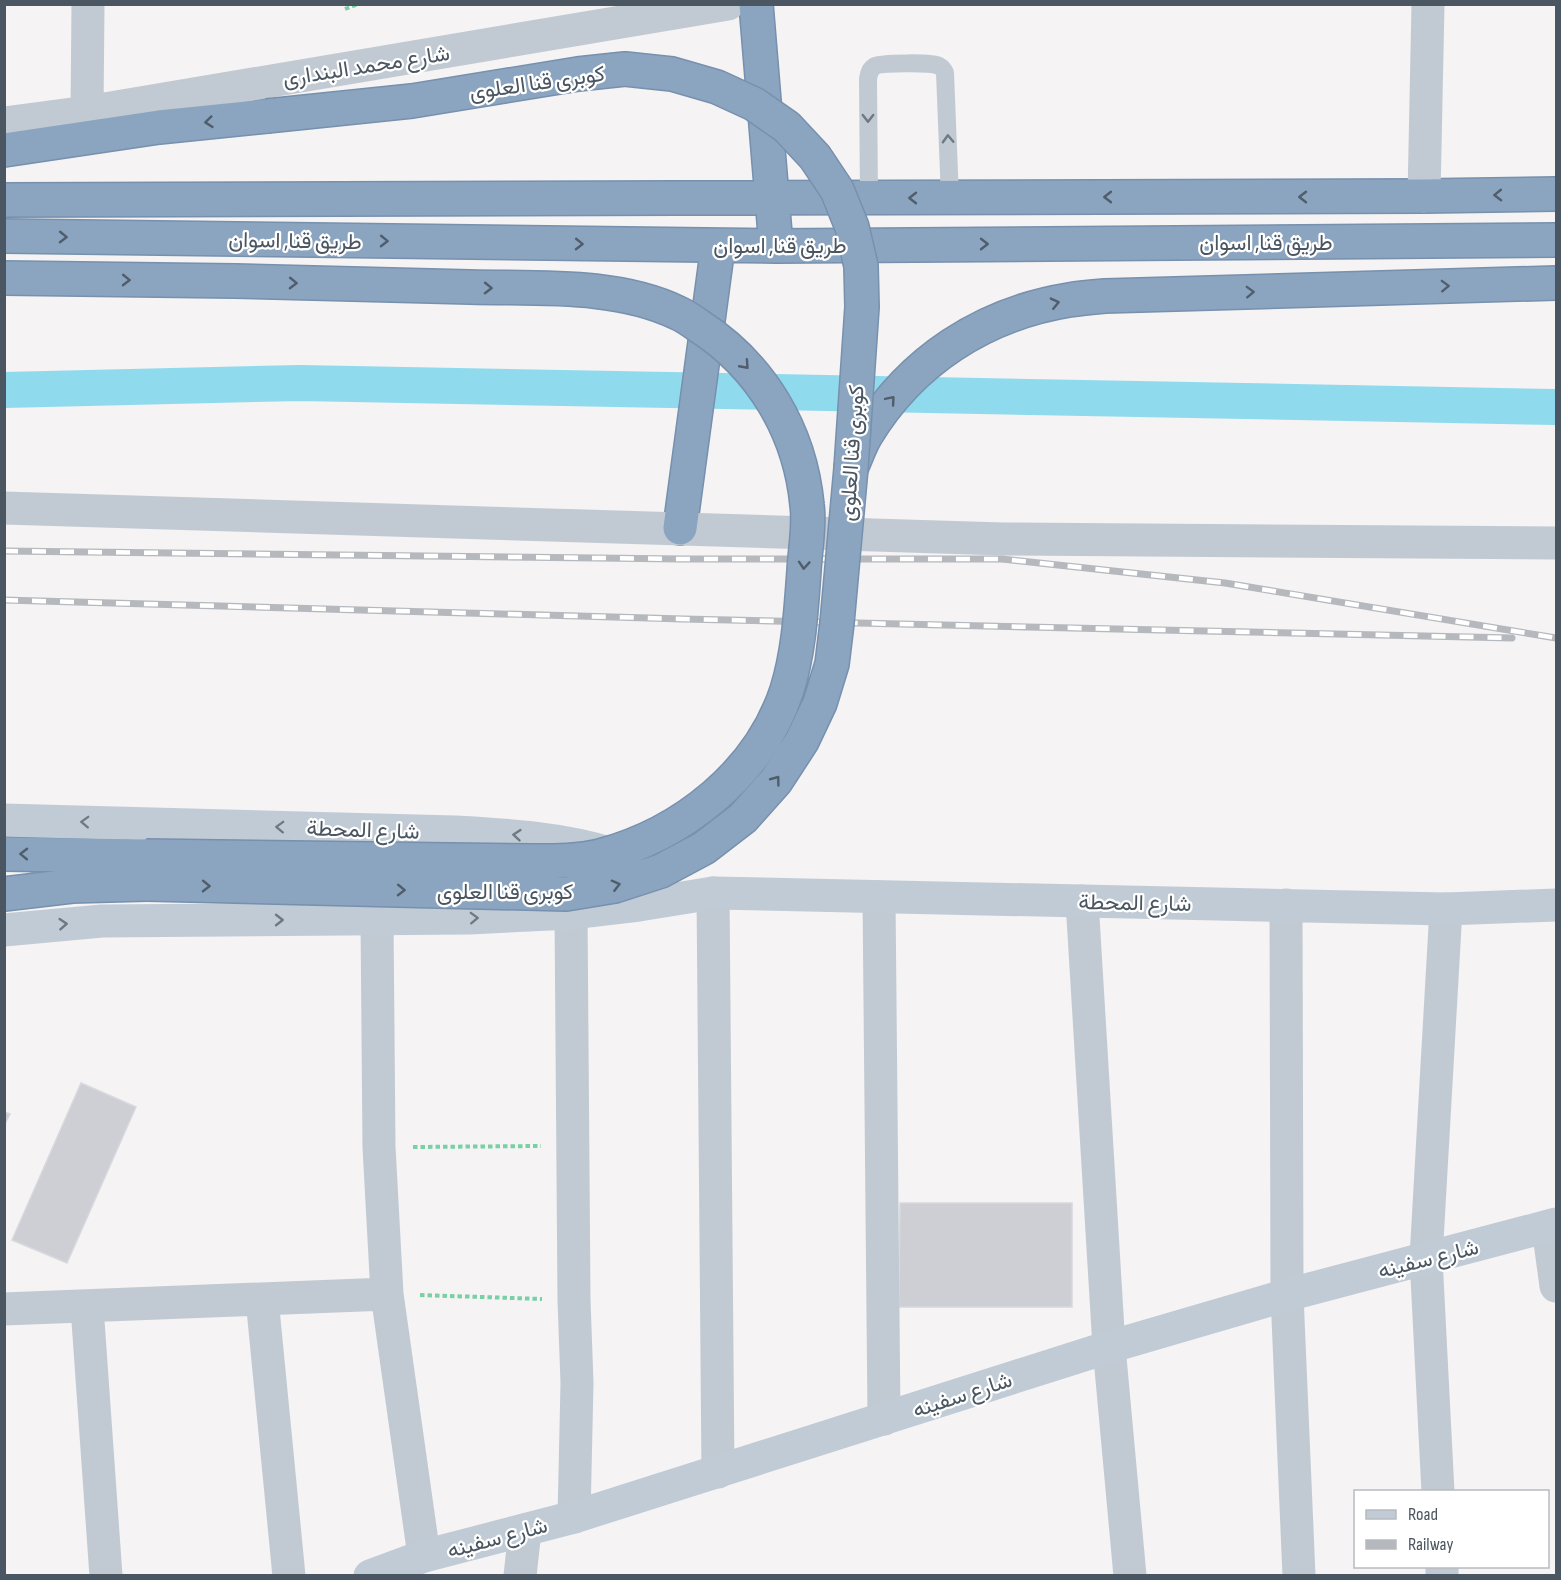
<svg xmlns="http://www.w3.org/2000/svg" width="1561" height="1580" font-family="'Sofia Sans Condensed',Vazirmatn,sans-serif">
	<rect width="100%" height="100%" fill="#f5f3f3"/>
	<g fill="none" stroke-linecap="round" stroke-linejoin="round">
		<path stroke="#90daee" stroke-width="36" d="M 4,390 L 300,383 L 1556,407"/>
	</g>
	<path fill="#cdcfd5" stroke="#d7d9de" stroke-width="1.5" d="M 81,1083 L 136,1107 L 67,1263 L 12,1240 Z
		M 4,1112 L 10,1114 L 4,1126 Z
		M 900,1203 L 1072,1203 L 1072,1307 L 899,1307 Z"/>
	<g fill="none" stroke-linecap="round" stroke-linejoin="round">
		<g stroke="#7690ad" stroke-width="36">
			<path id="highway" d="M 756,4 L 776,246
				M 4,150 L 159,127 L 267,116
				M 4,200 L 1424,196 L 1556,194
				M 4,236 L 776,246 L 1556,240
				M 4,278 L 235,281
				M 851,468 C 856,457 860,445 866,435 C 911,361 983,314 1069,300 C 1081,298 1093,297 1105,296 L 1556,283
				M 680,528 L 718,246
				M 4,854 L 146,856
				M 4,894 L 72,886 L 147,884"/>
		</g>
		<path stroke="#7ad0a6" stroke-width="4" stroke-dasharray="4.5 3" stroke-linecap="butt" d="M 345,9 L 358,4
			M 413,1147 L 541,1146
			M 420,1295 L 542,1299"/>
		<path stroke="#c1cad2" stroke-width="18" d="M 869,198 L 868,79 C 869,73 870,69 875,66 C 881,63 933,62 939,66 C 943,68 943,69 945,73 L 950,198"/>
		<path stroke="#c1cad2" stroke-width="33" d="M 87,112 L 88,4
			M 4,123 L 87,112 L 728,4
			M 1424,196 L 1428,4
			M 4,508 L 1003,539 L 1556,543
			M 713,893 L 718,1472
			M 879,897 L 884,1419
			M 1082,901 L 1109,1347 L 1130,1576
			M 1286,905 L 1287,1295 L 1299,1576
			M 571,913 L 574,1300 L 577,1383 L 574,1517
			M 377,919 L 379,1147 L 387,1294
			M 1548,1227 L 1556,1286
			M 262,1299 L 289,1576
			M 87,1307 L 106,1576
			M 4,1309 L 387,1294 L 424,1556
			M 1438,1492 L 1426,1258 L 1446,909
			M 1442,1566 L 1442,1576
			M 520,1576 L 525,1530"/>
		<path stroke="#c1cbd6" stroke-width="33" d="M 4,820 L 455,832 C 510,835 560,838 613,854
			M 4,930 L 102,921 L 469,918 L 571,913 L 639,905 L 713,893 L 1446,909 L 1556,905
			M 370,1576 L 424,1556 L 574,1517 L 1109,1347 L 1287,1295 L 1556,1224"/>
		<use href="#highway" stroke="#8ba5c1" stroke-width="33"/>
		<g stroke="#b5b8bd" stroke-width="7">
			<path id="rail" d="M 4,551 L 683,559 L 1002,559 L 1225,583 L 1556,638
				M 4,600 L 683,619 L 1512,638"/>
		</g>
		<use href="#rail" stroke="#fff" stroke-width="4.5" stroke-dasharray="14" stroke-linecap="butt"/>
		<g stroke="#7690ad" stroke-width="36" stroke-linecap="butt">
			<path id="highway-bridge" d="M 146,856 L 534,861 C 556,861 579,861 600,856 C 683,834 760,773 787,690 C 799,651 801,611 804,571 C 805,549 810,526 807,505 C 800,431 761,366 699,326 C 692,321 685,316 678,313 C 616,283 537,289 470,287 C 392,285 313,283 235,281
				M 147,884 L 566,894 L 615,886 L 661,871 L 704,848 L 743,818 L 776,781 L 802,741 L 820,703 L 832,664 L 837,623 L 851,468 L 862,307 L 861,266 L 852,227 L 837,190 L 815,157 L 787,127 L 754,104 L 717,87 L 672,74 L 625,69 L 578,74 L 412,101 L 267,116"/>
		</g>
		<use href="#highway-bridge" stroke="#8ba5c1" stroke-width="33"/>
	</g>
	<defs><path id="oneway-chevron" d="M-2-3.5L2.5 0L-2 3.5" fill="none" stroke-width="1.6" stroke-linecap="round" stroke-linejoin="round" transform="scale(1.5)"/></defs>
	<g stroke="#6e7983">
		<use href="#oneway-chevron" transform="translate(868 118) rotate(90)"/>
		<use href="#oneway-chevron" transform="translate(948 139) rotate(-92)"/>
	</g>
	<g stroke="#505e6b">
		<use href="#oneway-chevron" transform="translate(209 122) rotate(174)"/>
		<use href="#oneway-chevron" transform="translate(1498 195) rotate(179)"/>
		<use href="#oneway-chevron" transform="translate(1108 197) rotate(180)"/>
		<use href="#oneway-chevron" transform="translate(1303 197) rotate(180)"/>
		<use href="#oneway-chevron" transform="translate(913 198) rotate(180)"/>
		<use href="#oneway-chevron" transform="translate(63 237) rotate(1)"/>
		<use href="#oneway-chevron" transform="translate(384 241) rotate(1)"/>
		<use href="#oneway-chevron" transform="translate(579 244) rotate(1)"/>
		<use href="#oneway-chevron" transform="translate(984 244)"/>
		<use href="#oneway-chevron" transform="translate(126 280) rotate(1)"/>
		<use href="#oneway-chevron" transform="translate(293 283) rotate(1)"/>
		<use href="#oneway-chevron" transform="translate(1445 286) rotate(-2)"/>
		<use href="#oneway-chevron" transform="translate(488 288) rotate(1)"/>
		<use href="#oneway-chevron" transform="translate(1250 292) rotate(-2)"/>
		<use href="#oneway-chevron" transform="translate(1055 303) rotate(-13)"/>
		<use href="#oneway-chevron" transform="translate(745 365) rotate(48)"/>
		<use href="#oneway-chevron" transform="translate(891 400) rotate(-50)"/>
		<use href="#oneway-chevron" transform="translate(804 565) rotate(94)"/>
		<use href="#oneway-chevron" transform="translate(776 780) rotate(-53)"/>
		<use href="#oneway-chevron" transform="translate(24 854) rotate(-179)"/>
		<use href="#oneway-chevron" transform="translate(616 885) rotate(-14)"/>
		<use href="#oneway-chevron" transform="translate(206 886) rotate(1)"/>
		<use href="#oneway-chevron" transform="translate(401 890) rotate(1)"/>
	</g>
	<g stroke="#6e7984">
		<use href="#oneway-chevron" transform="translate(85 822) rotate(-178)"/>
		<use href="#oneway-chevron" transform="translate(280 827) rotate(-178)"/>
		<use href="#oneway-chevron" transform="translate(517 835) rotate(-175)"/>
		<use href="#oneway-chevron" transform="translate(474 918) rotate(-2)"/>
		<use href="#oneway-chevron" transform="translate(279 920)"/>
		<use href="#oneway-chevron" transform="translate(63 924) rotate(-4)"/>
	</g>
	<g text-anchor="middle" stroke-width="4.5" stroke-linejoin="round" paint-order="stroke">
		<g font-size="22" fill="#4a5661" stroke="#fff">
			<text transform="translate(366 65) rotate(-9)" y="8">شارع محمد البندارى</text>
			<text transform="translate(537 82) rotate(-8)" y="8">كوبرى قنا العلوى</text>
			<text transform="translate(295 240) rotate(1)" y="8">طريق قنا, اسوان</text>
			<text x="1266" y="250">طريق قنا, اسوان</text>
			<text x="780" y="253">طريق قنا, اسوان</text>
			<text transform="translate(851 453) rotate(-86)" y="8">كوبرى قنا العلوى</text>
			<text transform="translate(363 829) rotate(2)" y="8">شارع المحطة</text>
			<text x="505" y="899">كوبرى قنا العلوى</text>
			<text transform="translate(1135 902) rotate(1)" y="8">شارع المحطة</text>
			<text transform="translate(1428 1258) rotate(-14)" y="8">شارع سفينه</text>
			<text transform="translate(962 1394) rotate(-18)" y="8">شارع سفينه</text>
			<text transform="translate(497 1537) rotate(-15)" y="8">شارع سفينه</text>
		</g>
	</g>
	<rect width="1561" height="1580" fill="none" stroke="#4a5661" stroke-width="12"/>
	<rect x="1354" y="1490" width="195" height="78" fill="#ffffff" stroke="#b7bbc0" stroke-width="1.5"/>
	<rect x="1366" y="1510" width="30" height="9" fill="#c1cbd6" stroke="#b7bbc0" stroke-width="1.5"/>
	<text x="1408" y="1520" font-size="18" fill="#4a5661">Road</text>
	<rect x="1366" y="1540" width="30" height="9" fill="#b5b8bd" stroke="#b7bbc0" stroke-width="1.5"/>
	<text x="1408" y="1550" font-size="18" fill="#4a5661">Railway</text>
</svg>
